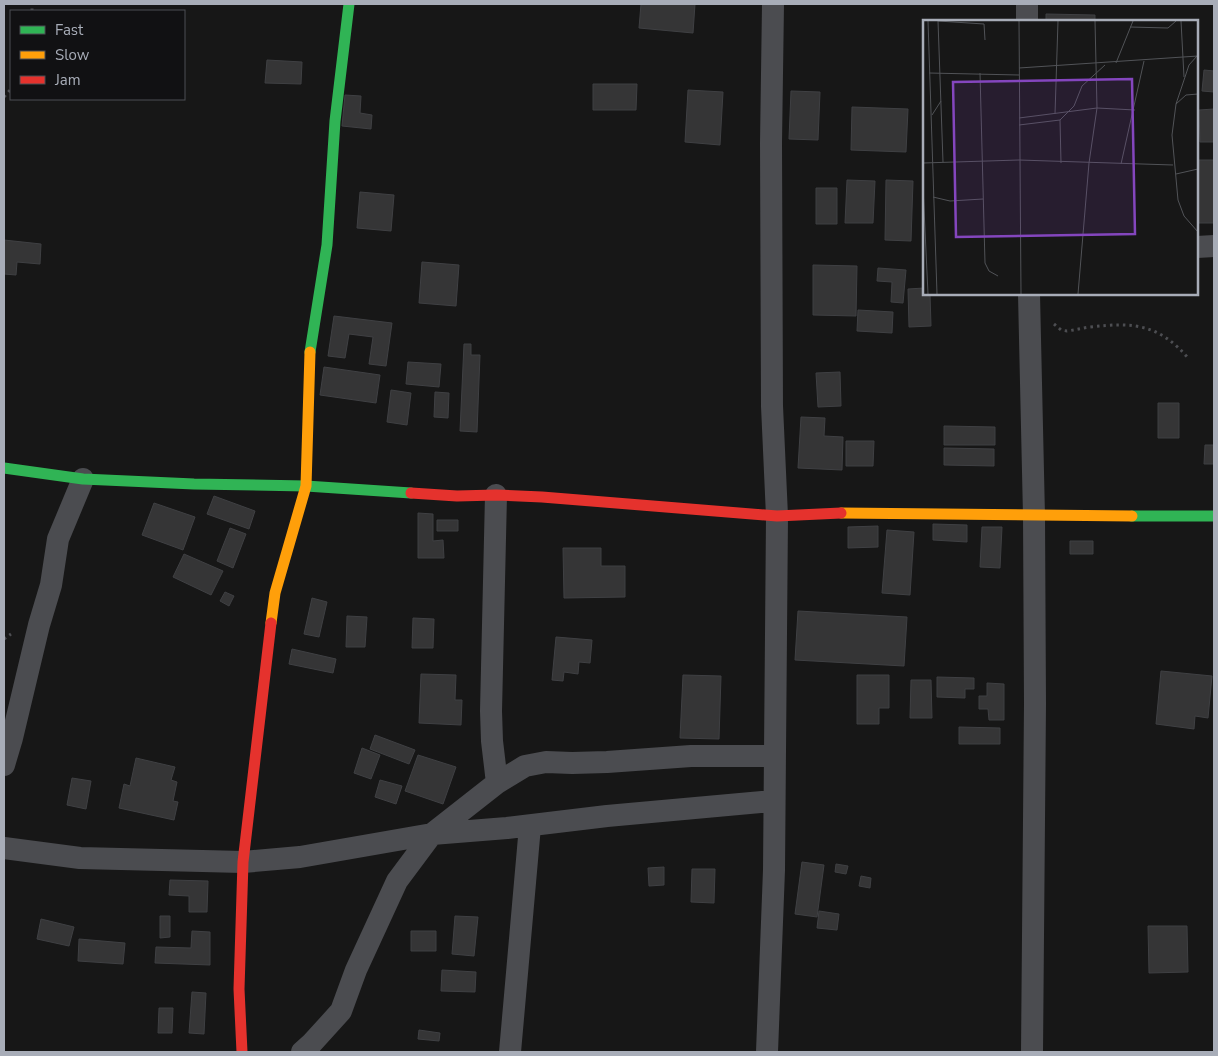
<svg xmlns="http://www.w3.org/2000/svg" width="1218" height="1056" font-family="'Nunito Sans',sans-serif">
	<rect width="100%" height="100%" fill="#171717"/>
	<path fill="#353536" stroke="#3f4043" d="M 641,4 L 695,4 L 693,33 L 639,28 Z
		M 1046,14 L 1095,15 L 1095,21 L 1046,21 Z
		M 267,60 L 302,62 L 301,84 L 265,83 Z
		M 1204,70 L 1214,71 L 1214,92 L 1202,91 Z
		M 593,84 L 637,84 L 636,110 L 593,110 Z
		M 688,90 L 723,92 L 720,145 L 685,142 Z
		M 791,91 L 820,92 L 818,140 L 789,139 Z
		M 345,95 L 361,96 L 360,113 L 372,115 L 371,129 L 342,126 Z
		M 852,107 L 908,109 L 906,152 L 851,150 Z
		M 1214,109 L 1214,142 L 1200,142 L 1199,110 Z
		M 1199,160 L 1214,160 L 1214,223 L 1197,223 Z
		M 847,180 L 875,181 L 873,223 L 845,223 Z
		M 886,180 L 913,181 L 911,241 L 885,240 Z
		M 816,188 L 837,188 L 837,224 L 816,224 Z
		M 360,192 L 394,195 L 391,231 L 357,228 Z
		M 4,240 L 41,244 L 40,264 L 17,262 L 16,275 L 4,274 Z
		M 422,262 L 459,265 L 456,306 L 419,303 Z
		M 813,265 L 857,266 L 856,316 L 813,315 Z
		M 878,268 L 906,270 L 903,303 L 891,302 L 892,282 L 877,281 Z
		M 924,288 L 924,294 L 930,294 L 931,326 L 909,327 L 908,289 Z
		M 858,310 L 893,312 L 892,333 L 857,331 Z
		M 334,316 L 392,323 L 386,366 L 369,364 L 373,337 L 349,334 L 345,358 L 328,356 Z
		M 464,344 L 471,344 L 471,355 L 480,355 L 477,432 L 460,431 Z
		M 408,362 L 441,364 L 439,387 L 406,384 Z
		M 324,367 L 380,375 L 376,403 L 320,395 Z
		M 840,372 L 841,406 L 818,407 L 816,373 Z
		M 391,390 L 411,393 L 407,425 L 387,422 Z
		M 435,392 L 449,393 L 448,418 L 434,417 Z
		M 1158,403 L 1179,403 L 1179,438 L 1158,438 Z
		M 801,417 L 825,418 L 824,436 L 843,437 L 842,470 L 798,468 Z
		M 944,426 L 995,427 L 995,445 L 944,445 Z
		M 846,441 L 874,441 L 873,466 L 846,466 Z
		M 1205,445 L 1214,445 L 1214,464 L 1204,464 Z
		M 944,448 L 994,449 L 994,466 L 944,465 Z
		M 214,496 L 255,511 L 249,529 L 207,514 Z
		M 154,503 L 195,517 L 183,550 L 142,535 Z
		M 418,513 L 433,514 L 433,541 L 443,540 L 444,558 L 418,558 Z
		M 437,520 L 458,520 L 458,531 L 437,531 Z
		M 933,524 L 967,525 L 967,542 L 933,540 Z
		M 878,526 L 878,547 L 848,548 L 848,527 Z
		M 982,527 L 1002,527 L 1000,568 L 980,567 Z
		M 230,528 L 246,534 L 233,568 L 217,561 Z
		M 887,530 L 914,532 L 910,595 L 882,593 Z
		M 1070,541 L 1093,541 L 1093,554 L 1070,554 Z
		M 563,548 L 601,548 L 601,566 L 625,566 L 625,597 L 564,598 Z
		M 184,554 L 223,571 L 211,595 L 173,577 Z
		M 225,592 L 234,596 L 229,606 L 220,601 Z
		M 312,598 L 327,602 L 319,637 L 304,634 Z
		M 798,611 L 907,617 L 904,666 L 795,660 Z
		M 347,616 L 367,617 L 365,647 L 346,647 Z
		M 413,618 L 434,619 L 433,648 L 412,648 Z
		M 556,637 L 592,640 L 590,663 L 579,662 L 578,674 L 564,672 L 563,681 L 552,680 Z
		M 292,649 L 336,659 L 333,673 L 289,664 Z
		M 1161,671 L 1212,676 L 1208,718 L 1195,716 L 1194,729 L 1156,724 Z
		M 421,674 L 456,675 L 455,700 L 462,700 L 461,725 L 419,723 Z
		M 683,675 L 721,676 L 719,739 L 680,738 Z
		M 857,675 L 889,675 L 889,708 L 879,708 L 879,724 L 857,724 Z
		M 937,677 L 974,678 L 974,689 L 965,689 L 965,698 L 937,697 Z
		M 911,680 L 931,680 L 932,718 L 910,718 Z
		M 987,683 L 1004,684 L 1004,720 L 989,720 L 988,709 L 979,709 L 979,696 L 987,696 Z
		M 959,727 L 1000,728 L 1000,744 L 959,744 Z
		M 375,735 L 415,750 L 409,764 L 370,749 Z
		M 362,748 L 380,755 L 371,779 L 354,773 Z
		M 418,755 L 456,767 L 443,804 L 405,791 Z
		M 136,758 L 175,767 L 171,780 L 177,782 L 173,801 L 178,802 L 174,820 L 119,808 L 124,784 L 130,786 Z
		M 72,778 L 91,781 L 86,809 L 67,805 Z
		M 380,780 L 402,786 L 396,804 L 375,797 Z
		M 802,862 L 824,865 L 817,917 L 795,914 Z
		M 836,864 L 848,866 L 846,874 L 835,872 Z
		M 664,867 L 664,885 L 649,886 L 648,868 Z
		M 692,869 L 715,869 L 714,903 L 691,902 Z
		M 861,876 L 871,878 L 870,888 L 859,886 Z
		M 170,880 L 208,881 L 207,912 L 189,912 L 189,896 L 169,895 Z
		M 819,911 L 839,914 L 837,930 L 817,928 Z
		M 160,916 L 170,916 L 170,937 L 160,938 Z
		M 455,916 L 478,917 L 474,956 L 452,954 Z
		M 41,919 L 74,927 L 69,946 L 37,939 Z
		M 1148,926 L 1187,926 L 1188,972 L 1149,973 Z
		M 192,931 L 210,932 L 210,965 L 155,963 L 156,947 L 191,948 Z
		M 411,931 L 436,931 L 436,951 L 411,951 Z
		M 79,939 L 125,943 L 123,964 L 78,961 Z
		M 442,970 L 476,972 L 475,992 L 441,991 Z
		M 192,992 L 206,993 L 204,1034 L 189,1033 Z
		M 159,1008 L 173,1008 L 172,1033 L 158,1033 Z
		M 419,1030 L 440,1033 L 439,1041 L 418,1039 Z"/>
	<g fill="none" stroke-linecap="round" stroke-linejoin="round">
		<path stroke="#4d4e52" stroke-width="3" stroke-dasharray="2.5 4" stroke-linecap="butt" d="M 32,11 L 32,4
			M 4,97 L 11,89
			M 1054,324 L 1061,330 L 1067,331 C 1075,330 1082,328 1090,327 C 1134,322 1159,324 1189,359
			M 4,639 L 11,634"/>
		<path stroke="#4b4c50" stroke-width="22" d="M 1027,21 L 1027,4
			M 1197,247 L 1214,246
			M 1029,294 L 1034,516 L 1035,704 L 1032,1052
			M 496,495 L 491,711 L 492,741 L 497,783
			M 4,765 L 12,738 L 39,625 L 51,585 L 58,539 L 83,479
			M 4,848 L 80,858 L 243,862 L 300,857 L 432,834 L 507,828 L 607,816 L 773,801
			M 302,1052 L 312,1043 L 341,1011 L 356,970 L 397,881 L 432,834 L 497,783 L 525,766 L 546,762 L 572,763 L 607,762 L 691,756 L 775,756
			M 510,1052 L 530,826
			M 767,1052 L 774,870 L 777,516 L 772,406 L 771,143 L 773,4"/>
		<path stroke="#30b455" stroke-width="11" d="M 310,352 L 327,245 L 335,121 L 349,4
			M 4,468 L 83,479 L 194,484 L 306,486 L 411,493
			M 1132,516 L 1214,516"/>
		<path stroke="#ff9f0a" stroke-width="11" d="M 841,513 L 1132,516
			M 271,623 L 275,593 L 306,486 L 310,352"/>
		<path stroke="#e5322d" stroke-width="11" d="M 411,493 L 457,496 L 496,495 L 542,497 L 777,516 L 841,513
			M 242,1052 L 239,989 L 243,862 L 271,623"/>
	</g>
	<g transform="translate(923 20)">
		<rect width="275" height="275" fill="#171717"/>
		<path fill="none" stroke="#515357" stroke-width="1" d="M 5,1 L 14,274M 15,1 L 20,142M 15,1 L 61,4 L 62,20M 96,1 L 98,274M 258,1 L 261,57M 207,7 L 245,8 L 253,1M 193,43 L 210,1M 96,48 L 275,36M 6,53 L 96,55M 57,53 L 62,243 L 66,251 L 75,256M 275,74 L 263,75 L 253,84 L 249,115 L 255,180 L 261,196 L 275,212M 253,84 L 266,45 L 274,36M 132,94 L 135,1M 9,95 L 18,81M 96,98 L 174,88 L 212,90M 137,100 L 138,143M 96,105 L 137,100 L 151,86 L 159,66 L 182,45M 0,143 L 96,140 L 250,145M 198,144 L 221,41M 253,154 L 275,149M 0,167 L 5,274M 10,177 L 27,181 L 60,179M 155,274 L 166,143 L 174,88 L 172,1"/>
		<path fill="#8446be" fill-opacity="0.15" stroke="#8446be" stroke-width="2.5" d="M 209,59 L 212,214 L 33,217 L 30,62 Z"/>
		<rect width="275" height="275" fill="none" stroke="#a8adb8" stroke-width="2.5"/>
	</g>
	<rect width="1218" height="1056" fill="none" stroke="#a8adb8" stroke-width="10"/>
	<rect x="10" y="10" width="175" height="90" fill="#111113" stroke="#4d4f55"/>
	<rect x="20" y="26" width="25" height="8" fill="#30b455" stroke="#4d4f55"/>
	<text x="55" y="35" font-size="15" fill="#a8adb8">Fast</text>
	<rect x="20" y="51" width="25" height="8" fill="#ff9f0a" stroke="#4d4f55"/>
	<text x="55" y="60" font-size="15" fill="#a8adb8">Slow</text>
	<rect x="20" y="76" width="25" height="8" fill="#e5322d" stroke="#4d4f55"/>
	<text x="55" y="85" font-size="15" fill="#a8adb8">Jam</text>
</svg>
